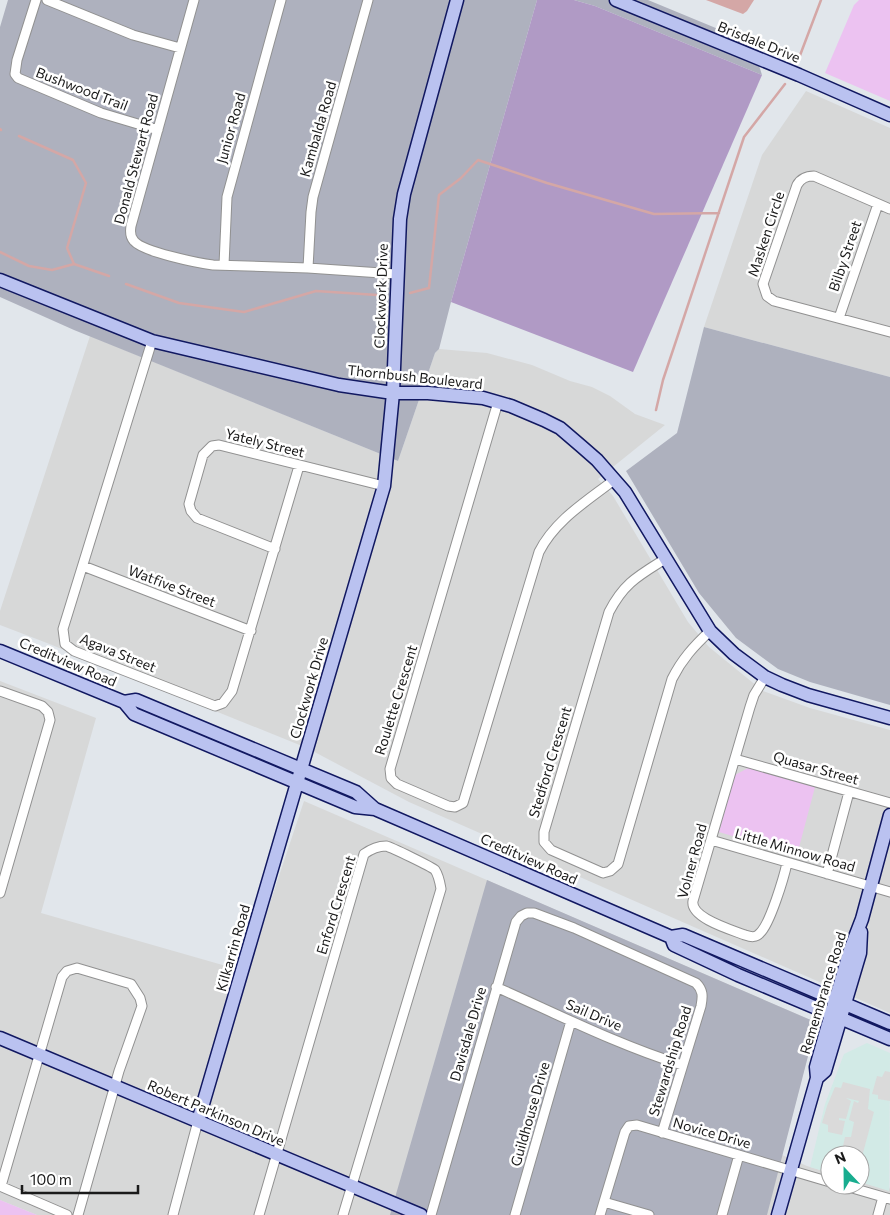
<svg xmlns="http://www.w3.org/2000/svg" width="890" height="1215" font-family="Commissioner,sans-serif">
	<rect width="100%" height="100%" fill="#e1e6eb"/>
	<path fill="#d7d8d8" d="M 806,91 L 890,128 L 890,377 L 704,327 L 762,155 Z
		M 90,336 L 398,461 L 435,353 L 439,349 L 487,353 L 532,365 L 570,381 L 592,387 L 610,396 L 635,414 L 665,425 L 598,479 L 613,496 L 688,622 L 709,647 L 763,691 L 810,708 L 890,730 L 890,1013 L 409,802 L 307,748 L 47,643 L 0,625 L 0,611 Z
		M 0,681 L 96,718 L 41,913 L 247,972 L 304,801 L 813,1021 L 815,1028 L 782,1155 L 807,1166 L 830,1173 L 830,1185 L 860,1185 L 860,1182 L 889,1190 L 890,1187 L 890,1215 L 37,1215 L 0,1200 Z"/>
	<path fill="#d2eae6" d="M 867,1043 L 890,1053 L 889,1191 L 860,1182 L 860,1155 L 830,1155 L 830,1173 L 810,1167 L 825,1104 L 844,1054 Z"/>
	<path fill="#aeb1be" d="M 8,0 L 537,0 L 451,302 L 439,349 L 435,353 L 398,461 L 74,330 L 0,297 L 0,27 Z
		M 574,0 L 648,0 L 752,43 L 762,75 L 595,6 Z
		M 704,327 L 890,377 L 890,705 L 810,682 L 778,669 L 736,638 L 699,593 L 626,471 L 677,433 Z
		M 487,880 L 813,1021 L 815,1028 L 814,1033 L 767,1215 L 390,1215 Z"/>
	<path fill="#b09ac5" d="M 537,0 L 574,0 L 595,6 L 762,75 L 633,372 L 451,302 Z"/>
	<path fill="#ecc2f1" d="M 859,0 L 890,0 L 890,101 L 825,73 L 854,5 Z
		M 748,768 L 815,787 L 797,855 L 719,832 L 735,775 Z
		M 0,1200 L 37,1215 L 0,1215 Z"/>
	<path fill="#dadada" d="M 885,1071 L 890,1072 L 890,1101 L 878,1099 L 878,1095 L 872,1094 L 877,1076 L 882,1077 Z
		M 843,1082 L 870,1089 L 868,1109 L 874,1112 L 860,1164 L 860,1155 L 841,1155 L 845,1137 L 851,1137 L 854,1122 L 849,1120 L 854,1101 L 858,1103 L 859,1101 L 846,1098 L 851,1101 L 846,1119 L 839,1118 L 839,1120 L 845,1121 L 842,1135 L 828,1132 L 828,1125 L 822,1123 L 827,1106 L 835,1087 L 841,1088 Z"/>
	<path fill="#d4a7a6" d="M 706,0 L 754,0 L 747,11 L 743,14 Z"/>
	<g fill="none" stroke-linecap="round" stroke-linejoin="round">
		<path stroke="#d4a7a6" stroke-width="2.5" d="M 799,58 L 821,0
			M 0,129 L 1,130
			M 19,136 L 73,160 L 86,183 L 67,248 L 74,264
			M 0,252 L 29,266 L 52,270 L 74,264 L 109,276
			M 126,284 L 179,303 L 244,312 L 316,291 L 377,295
			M 410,293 L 429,288 L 439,195 L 461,178 L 478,160 L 547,183 L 654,214 L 719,213
			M 656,410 L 663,380 L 744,137 L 785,84"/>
		<g stroke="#919191" stroke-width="11">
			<path id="street" d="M 36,0 L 17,60 L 15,74 L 18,78 L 101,113 L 158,130
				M 47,0 L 133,35 L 180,48
				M 194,0 L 131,226 C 130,232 130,237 134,241 C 143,252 198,263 213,265 L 308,268 L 396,274
				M 890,209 L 814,176 C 806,176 801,178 797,185 L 763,284 L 767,296 L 774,301 L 890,332
				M 224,265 L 227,197 L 281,0
				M 308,268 L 311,212 L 313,197 L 368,0
				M 839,318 L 878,204
				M 152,341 L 63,629 L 65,644 L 74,651 L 215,706 L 223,703 L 232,691 L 299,466
				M 498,402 L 390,769 L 391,778 L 397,784 L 448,806 L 455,807 L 463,803 L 539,552 C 555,520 587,501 614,480
				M 275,549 L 197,518 L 191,511 L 189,504 L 203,455 L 212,446 L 219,445 L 384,486
				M 665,559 C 638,576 624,583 609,612 L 544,832 L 544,842 L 551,850 L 603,873 L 610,871 L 618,864 L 672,679 C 682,659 694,646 710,631
				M 83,566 L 251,631
				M 765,677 L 754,695 L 750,707 L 693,901 C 690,918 732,930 745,935 C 751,937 756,938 760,933 C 770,924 784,877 787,863
				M 0,691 L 42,706 L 48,712 L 50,720 L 0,893
				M 735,759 L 890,803
				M 711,840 L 890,892
				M 827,874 L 849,792
				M 496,987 C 557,1014 618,1045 682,1065
				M 842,1185 L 890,1199
				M 0,1186 L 67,1215
				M 1,1186 L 62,977 L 67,971 L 77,968 L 131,984 L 140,998 L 142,1006 L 119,1071 L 78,1215
				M 604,1202 L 649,1215
				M 173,1215 L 198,1121
				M 259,1215 L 364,854 C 371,849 378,846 386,846 C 391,847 432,867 435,870 C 439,876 440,883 441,889 L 343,1215
				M 431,1215 L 516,922 L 521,916 L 527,913 L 534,913 L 574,928 L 696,983 C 703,990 703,996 701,1006 L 662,1133
				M 515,1215 L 571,1021
				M 600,1215 L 625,1132 L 629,1126 L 637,1125 L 830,1182
				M 722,1215 L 739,1155
				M 878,1215 L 883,1197"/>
		</g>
		<g stroke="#111861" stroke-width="15">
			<path id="secondary" d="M 616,0 L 799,75 L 890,115
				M 0,280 L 152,341 L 339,385 L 393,393 L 428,393 L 483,398 L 511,406 L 544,420 L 560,428 L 581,446 L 597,460 L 625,492 L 710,631 L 734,654 L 765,677 L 782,685 L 808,695 L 890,718
				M 0,651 L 124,702 L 134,714 L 355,807 L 375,809 L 671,937 L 683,935 L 890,1023
				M 124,702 L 136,700 L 356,792 L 375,809
				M 671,937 L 674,945 L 738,975 L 890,1039
				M 0,1038 L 421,1215
				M 817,1078 L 825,1071 L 860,953 L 861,932
				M 198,1121 L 384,486 L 393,393 L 400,219 L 404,194 L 457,0
				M 778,1215 L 817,1078 L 816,1067 L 827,1028 L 850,950 L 862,919 L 890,815"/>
		</g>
		<use href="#street" stroke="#fff" stroke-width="9"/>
		<use href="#secondary" stroke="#bac2f0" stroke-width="12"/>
	</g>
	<g text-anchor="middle" stroke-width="5" stroke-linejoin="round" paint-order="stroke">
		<g font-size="14" fill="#1a1a1a" stroke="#fff">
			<text transform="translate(759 42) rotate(22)" y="5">Brisdale Drive</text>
			<text transform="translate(82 89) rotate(21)" y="5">Bushwood Trail</text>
			<text transform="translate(231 128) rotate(-74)" y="5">Junior Road</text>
			<text transform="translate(318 129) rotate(-74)" y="5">Kambalda Road</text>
			<text transform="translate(136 159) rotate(-75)" y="5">Donald Stewart Road</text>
			<text transform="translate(766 234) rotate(-72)" y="5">Masken Circle</text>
			<text transform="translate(845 256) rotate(-71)" y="5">Bilby Street</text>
			<text transform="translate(381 296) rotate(-88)" y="5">Clockwork Drive</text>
			<text transform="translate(415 377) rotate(6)" y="5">Thornbush Boulevard</text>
			<text transform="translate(265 443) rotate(14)" y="5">Yately Street</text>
			<text transform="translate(172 586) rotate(21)" y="5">Watfive Street</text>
			<text transform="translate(118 653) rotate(22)" y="5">Agava Street</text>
			<text transform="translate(68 662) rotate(23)" y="5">Creditview Road</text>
			<text transform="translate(309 688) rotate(-74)" y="5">Clockwork Drive</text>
			<text transform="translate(396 700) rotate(-73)" y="5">Roulette Crescent</text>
			<text transform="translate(550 762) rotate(-73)" y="5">Stedford Crescent</text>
			<text transform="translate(816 768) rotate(16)" y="5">Quasar Street</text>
			<text transform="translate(795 850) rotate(16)" y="5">Little Minnow Road</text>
			<text transform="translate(529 859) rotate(24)" y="5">Creditview Road</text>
			<text transform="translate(692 861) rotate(-75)" y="5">Volner Road</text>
			<text transform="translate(336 905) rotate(-73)" y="5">Enford Crescent</text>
			<text transform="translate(233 948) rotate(-74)" y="5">Kilkarrin Road</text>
			<text transform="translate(823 993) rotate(-73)" y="5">Remembrance Road</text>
			<text transform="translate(594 1015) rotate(23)" y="5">Sail Drive</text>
			<text transform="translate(468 1034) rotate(-74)" y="5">Davisdale Drive</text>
			<text transform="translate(670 1061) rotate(-73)" y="5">Stewardship Road</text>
			<text transform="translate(216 1113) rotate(23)" y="5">Robert Parkinson Drive</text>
			<text transform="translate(530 1114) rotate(-74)" y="5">Guildhouse Drive</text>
			<text transform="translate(712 1133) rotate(16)" y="5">Novice Drive</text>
		</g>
	</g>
	<g transform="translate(845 1170) rotate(338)"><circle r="24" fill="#ffffff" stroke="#a3a3a3"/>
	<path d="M0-4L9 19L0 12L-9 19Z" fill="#18ad8f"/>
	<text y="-8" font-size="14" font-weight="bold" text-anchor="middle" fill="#1a1a1a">N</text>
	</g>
	<path d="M22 1185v8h116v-8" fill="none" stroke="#1a1a1a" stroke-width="2.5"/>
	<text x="30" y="1185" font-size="15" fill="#1a1a1a" stroke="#ffffff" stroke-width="4" paint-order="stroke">100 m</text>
</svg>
